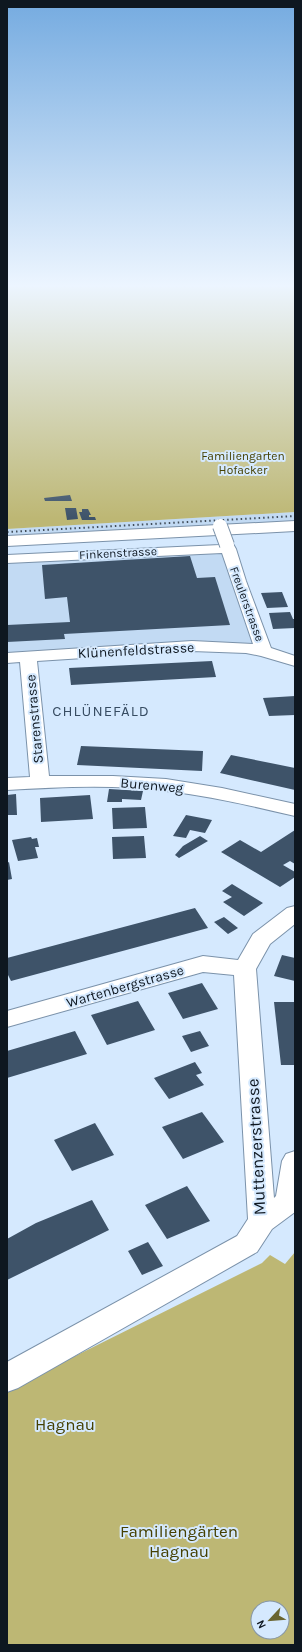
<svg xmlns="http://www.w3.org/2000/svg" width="302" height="1652" font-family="Karla,sans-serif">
	<rect width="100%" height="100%" fill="#d5e9fe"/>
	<path fill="#c2daf3" d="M 295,512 L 295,521 L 7,537 L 7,529 Z
		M 227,545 L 264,651 L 246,648 L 7,658 L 7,556 Z"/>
	<path fill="#bdb774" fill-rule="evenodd" d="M 7,287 L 295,287 L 295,512 L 7,529 Z
		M 295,1252 L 295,1645 L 7,1645 L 7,1391 L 23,1382 L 262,1263 L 270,1255 L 285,1264 ZM 258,1608 L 282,1608 L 282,1632 L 258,1632 Z"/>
	<path fill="#3e5369" d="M 70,495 L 72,501 L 45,501 L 44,498 Z
		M 65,508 L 76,508 L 78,519 L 67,520 Z
		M 82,509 L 88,509 L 91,515 L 89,515 L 89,517 L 95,517 L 96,520 L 82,520 L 79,512 L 82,512 Z
		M 190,556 L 197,578 L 215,577 L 230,625 L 64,634 L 65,639 L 7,642 L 7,625 L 70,622 L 67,597 L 45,599 L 42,565 Z
		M 282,592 L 288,607 L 267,608 L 261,593 Z
		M 290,612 L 293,619 L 295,619 L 295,628 L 273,629 L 269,613 Z
		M 212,661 L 216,677 L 71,685 L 69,668 Z
		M 295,696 L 295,715 L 269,716 L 263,698 Z
		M 81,746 L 203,751 L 202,771 L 77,765 Z
		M 231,755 L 295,768 L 295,790 L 220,773 Z
		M 109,789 L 143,791 L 141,800 L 122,799 L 122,802 L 107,802 Z
		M 16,794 L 17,815 L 7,815 L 7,795 Z
		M 90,795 L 93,819 L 41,822 L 40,798 Z
		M 145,807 L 147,828 L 113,829 L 112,808 Z
		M 186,815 L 212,820 L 205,833 L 190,830 L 186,838 L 173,836 Z
		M 295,830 L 295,864 L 290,861 L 283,865 L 295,872 L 295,877 L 280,887 L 221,852 L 240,840 L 261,852 Z
		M 144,836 L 146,858 L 113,859 L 112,837 Z
		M 200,836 L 208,841 L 179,858 L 175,855 L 183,846 Z
		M 31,837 L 32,839 L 37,838 L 39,847 L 35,847 L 38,858 L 18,861 L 12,840 Z
		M 9,862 L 12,879 L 7,880 L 7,863 Z
		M 232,884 L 263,903 L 244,916 L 223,902 L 232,897 L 222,891 Z
		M 195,908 L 208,928 L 11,981 L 7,973 L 7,958 Z
		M 224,917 L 238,928 L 228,934 L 214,922 Z
		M 282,955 L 295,958 L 295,981 L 274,976 Z
		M 202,983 L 218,1009 L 183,1019 L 168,993 Z
		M 138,1001 L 155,1030 L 107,1045 L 91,1015 Z
		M 274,1002 L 295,1002 L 295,1065 L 281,1065 Z
		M 75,1031 L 87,1054 L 7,1078 L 7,1051 Z
		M 200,1031 L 209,1046 L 191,1052 L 182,1036 Z
		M 195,1062 L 202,1073 L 196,1075 L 204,1085 L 169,1099 L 154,1078 Z
		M 202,1112 L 224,1142 L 183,1159 L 162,1127 Z
		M 95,1123 L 114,1155 L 72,1171 L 54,1140 Z
		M 187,1186 L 210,1221 L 167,1239 L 145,1205 Z
		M 92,1200 L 109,1230 L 7,1280 L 7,1239 L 36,1223 Z
		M 148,1242 L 163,1266 L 142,1275 L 128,1251 Z"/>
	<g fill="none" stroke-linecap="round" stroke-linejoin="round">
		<g stroke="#7b92aa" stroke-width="2">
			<path id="street" d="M 227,541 L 232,542 L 236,549 L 246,581 L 271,648 L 295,656 L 295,666 L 261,656 L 246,653 L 192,651 L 37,661 L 49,776 L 113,776 L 166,779 L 222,788 L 295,804 L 295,816 C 252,806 210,796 166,791 C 113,784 60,787 7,790 L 7,778 L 30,777 L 20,662 L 7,663 L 7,653 L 192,641 L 253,644 L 222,553 L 7,563 L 7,555 L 220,545 L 222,542 Z
				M 295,906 L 295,924 L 270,944 L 256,969 L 274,1198 L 276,1196 L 282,1161 L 286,1154 L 295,1151 L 295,1212 L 272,1229 L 257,1252 L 18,1388 L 7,1392 L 7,1362 L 237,1236 L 248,1219 L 234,975 L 203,972 L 7,1027 L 7,1011 L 203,956 L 238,960 L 253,934 L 287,908 Z"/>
		</g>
		<g stroke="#7b92aa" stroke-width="2">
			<path id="highway" d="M 295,521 L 295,531 L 7,546 L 7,536 Z"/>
		</g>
		<use href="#street" fill="#fff" fill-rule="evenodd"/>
		<use href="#highway" fill="#fff" fill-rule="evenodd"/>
		<path stroke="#424e5a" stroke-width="2" stroke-dasharray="1.5 3" stroke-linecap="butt" d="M 7,532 L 295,516"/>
		<g stroke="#7b92aa" stroke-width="16" stroke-linecap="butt">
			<path id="street-bridge" d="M 220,526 L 227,545"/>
		</g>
		<use href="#street-bridge" stroke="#fff" stroke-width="14"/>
	</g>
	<linearGradient id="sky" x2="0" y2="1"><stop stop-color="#75abe0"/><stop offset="0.55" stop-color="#ecf5ff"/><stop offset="1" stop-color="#ecf5ff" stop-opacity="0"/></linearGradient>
	<rect width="302" height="519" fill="url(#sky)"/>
	<g text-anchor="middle" stroke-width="4" stroke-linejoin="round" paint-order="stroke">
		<g font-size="12" fill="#454002" stroke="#d5e9fe">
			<text x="243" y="460">Familiengarten<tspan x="243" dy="14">Hofacker</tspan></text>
		</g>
		<g font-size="12" fill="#0e1720" stroke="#d5e9fe">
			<text transform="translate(118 553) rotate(-3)" y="4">Finkenstrasse</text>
			<text transform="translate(247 604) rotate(70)" y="4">Freulerstrasse</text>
		</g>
		<g font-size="14" fill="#0e1720" stroke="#d5e9fe">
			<text transform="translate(136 650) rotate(-3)" y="5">Klünenfeldstrasse</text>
			<text transform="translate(34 719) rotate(-95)" y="5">Starenstrasse</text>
			<text transform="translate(152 785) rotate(5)" y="5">Burenweg</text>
			<text transform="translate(125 986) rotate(-16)" y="5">Wartenbergstrasse</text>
		</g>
		<g font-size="15" letter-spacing="1" fill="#374c62" stroke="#d5e9fe">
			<text x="101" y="716">CHLÜNEFÄLD</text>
		</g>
		<g font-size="17" fill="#0e1720" stroke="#d5e9fe">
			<text transform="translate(256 1147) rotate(-93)" y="6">Muttenzerstrasse</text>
		</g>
		<g font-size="17" fill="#454002" stroke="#d5e9fe">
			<text x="65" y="1430">Hagnau</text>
			<text x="179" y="1537">Familiengärten<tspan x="179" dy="20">Hagnau</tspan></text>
		</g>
	</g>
	<rect width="302" height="1652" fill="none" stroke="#0e1720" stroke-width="16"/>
	<g transform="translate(270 1620) rotate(244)"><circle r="19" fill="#d5e9fe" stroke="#8595a5"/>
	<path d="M0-3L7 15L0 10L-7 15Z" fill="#696531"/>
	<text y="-6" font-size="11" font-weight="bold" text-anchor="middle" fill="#0e1720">N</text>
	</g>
</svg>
